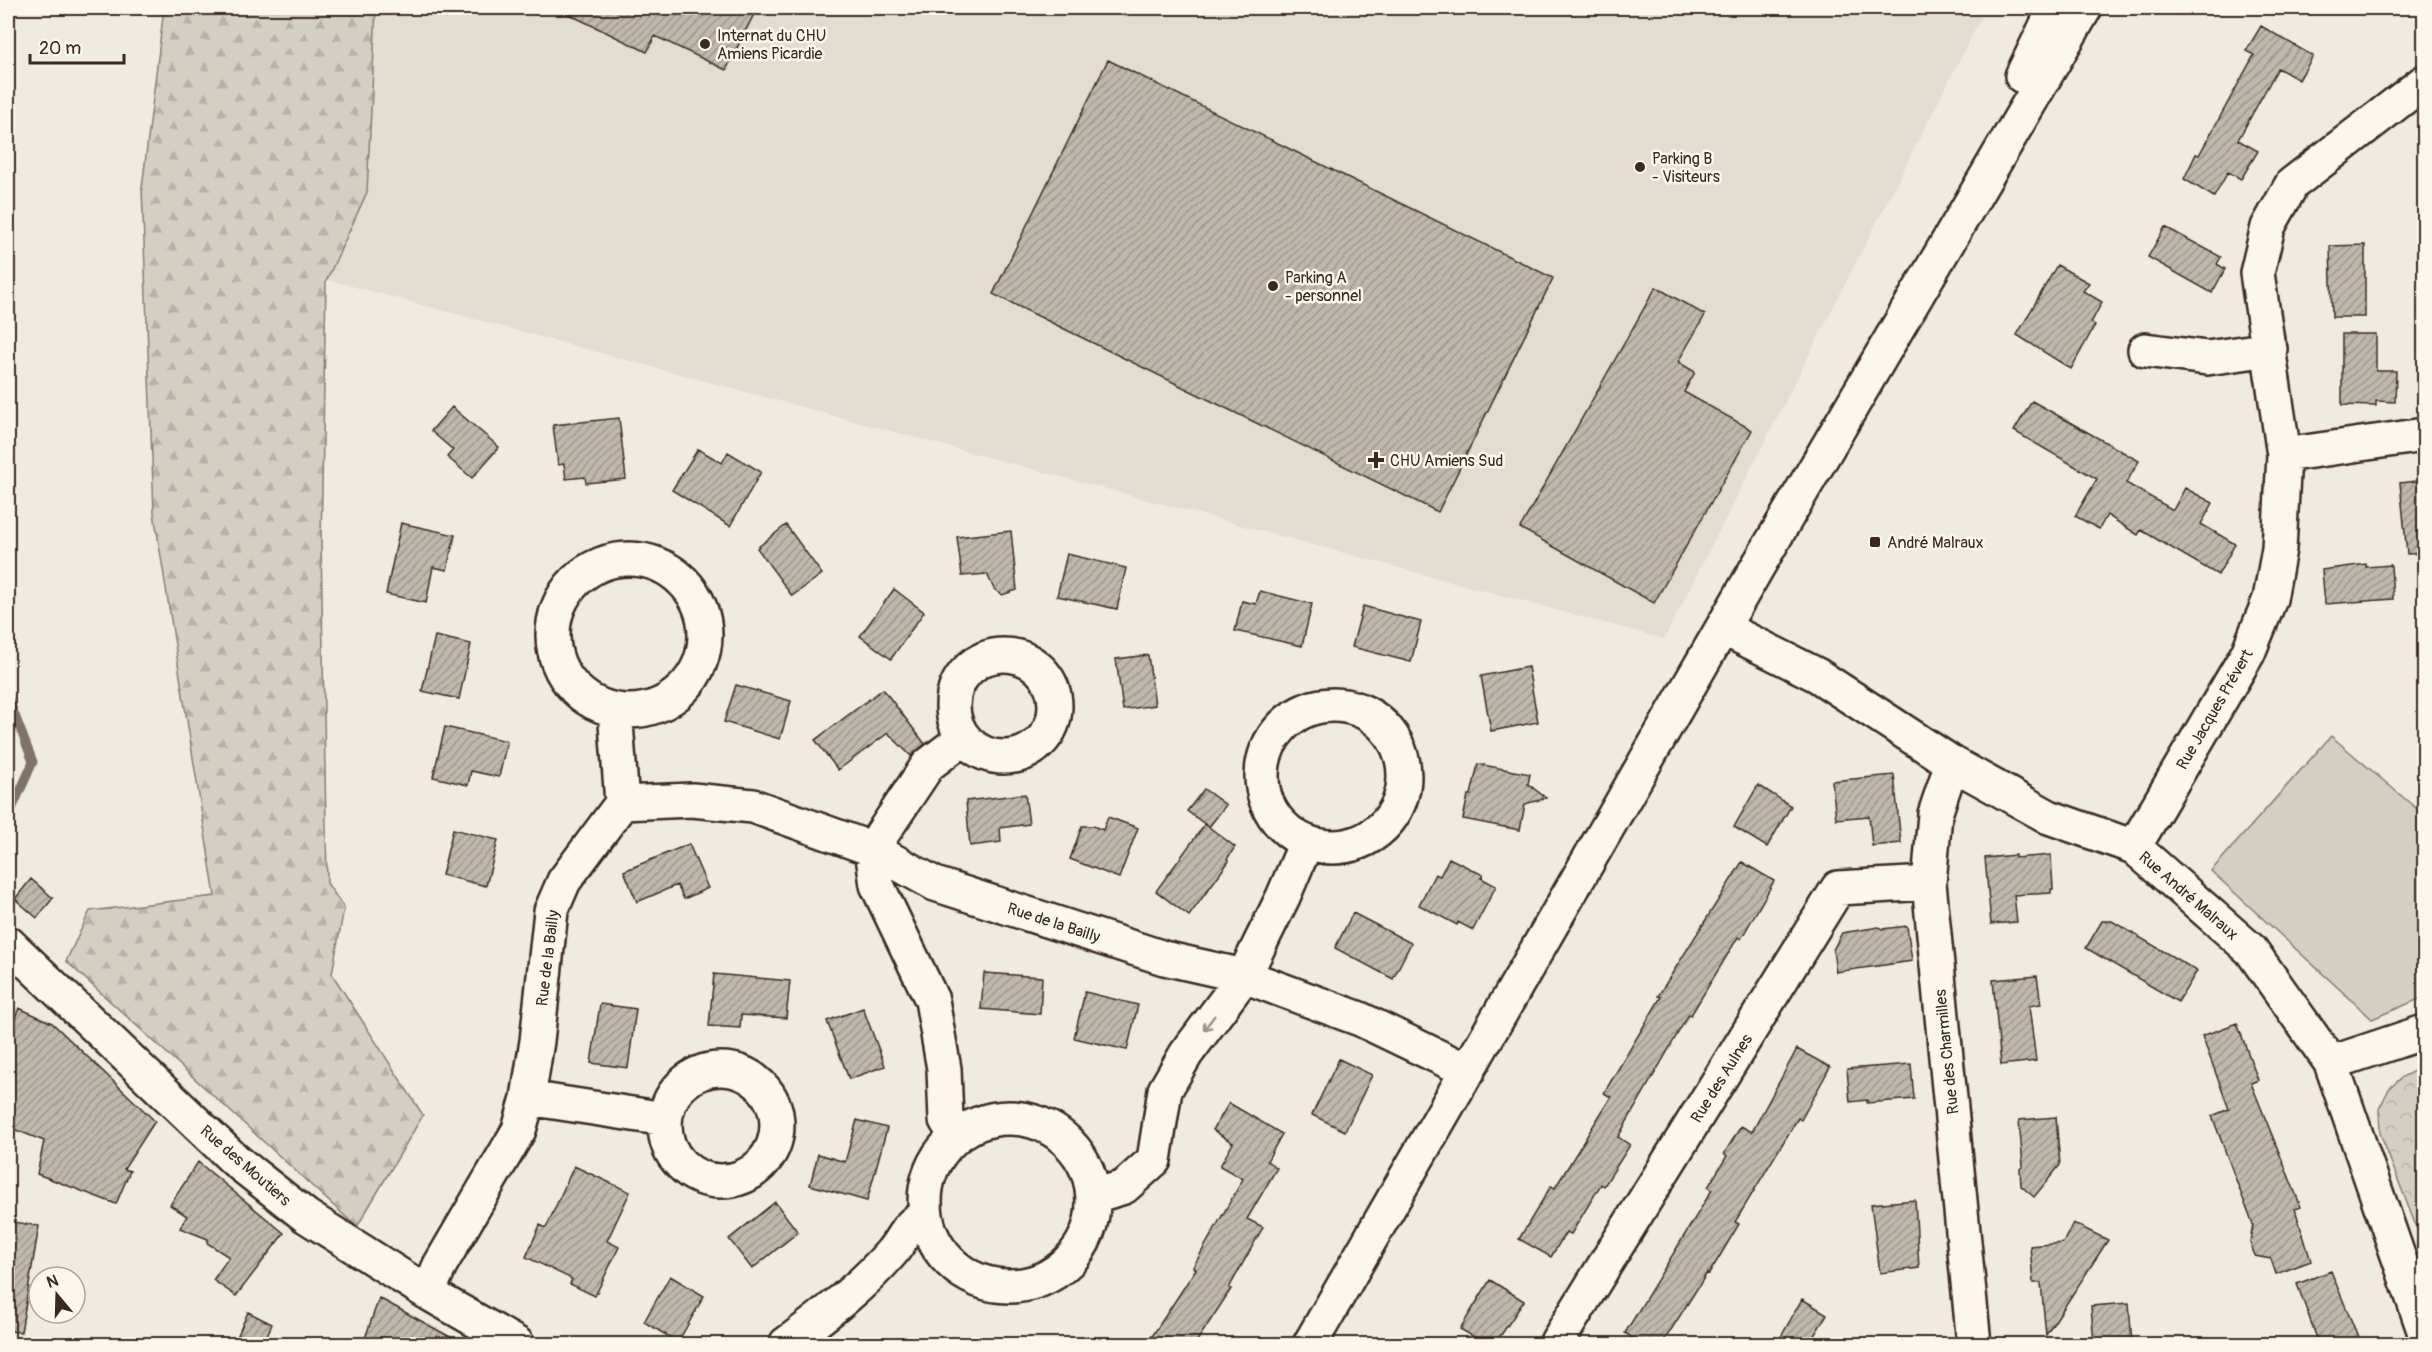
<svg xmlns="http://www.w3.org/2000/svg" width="2432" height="1352" font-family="Pangolin,sans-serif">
	<defs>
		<pattern id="forest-firs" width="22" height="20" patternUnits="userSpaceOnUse" patternTransform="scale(1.5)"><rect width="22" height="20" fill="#d5cec3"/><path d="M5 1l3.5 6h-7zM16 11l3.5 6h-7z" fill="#b8b1a7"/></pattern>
		<pattern id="park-crowns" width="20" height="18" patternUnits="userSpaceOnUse" patternTransform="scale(1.5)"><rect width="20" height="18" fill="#d5cec3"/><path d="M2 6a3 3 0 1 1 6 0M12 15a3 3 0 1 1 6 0" fill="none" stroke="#b8b1a7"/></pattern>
		<pattern id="building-hatch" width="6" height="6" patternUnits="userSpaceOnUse" patternTransform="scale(1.5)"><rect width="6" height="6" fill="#c0b8ad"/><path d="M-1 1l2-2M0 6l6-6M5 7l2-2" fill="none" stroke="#9d968c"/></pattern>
	</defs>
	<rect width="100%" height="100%" fill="#f0ebe0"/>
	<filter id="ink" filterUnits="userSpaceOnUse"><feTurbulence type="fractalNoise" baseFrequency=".0167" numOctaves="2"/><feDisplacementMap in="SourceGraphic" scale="12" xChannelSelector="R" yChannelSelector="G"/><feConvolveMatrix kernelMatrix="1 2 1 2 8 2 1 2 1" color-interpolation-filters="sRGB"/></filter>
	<g filter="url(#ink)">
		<path fill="#e2dcd1" d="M 355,8 L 1986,8 L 1664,639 L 329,280 Z"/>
		<path fill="url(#forest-firs)" stroke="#887c70" stroke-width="1.5" d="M 164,8 L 376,8 L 367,192 L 326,282 L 321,541 L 327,883 L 344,908 L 332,974 L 423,1115 L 357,1227 L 66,961 L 90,911 L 215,896 L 154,513 L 142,188 Z"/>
		<path fill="url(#park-crowns)" stroke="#887c70" stroke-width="1.5" d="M 2424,1066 L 2424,1247 L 2380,1133 L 2379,1109 L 2389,1089 L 2402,1077 Z"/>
		<path fill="#d5cec3" stroke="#887c70" stroke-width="1.5" d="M 2331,736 L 2424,815 L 2424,997 L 2372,1019 L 2211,871 Z"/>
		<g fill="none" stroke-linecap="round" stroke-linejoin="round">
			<path stroke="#7f7367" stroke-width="9" d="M 8,697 L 33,762 L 8,818"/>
		</g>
		<path fill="url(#building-hatch)" stroke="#3b2a1e" stroke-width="1.5" d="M 556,8 L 757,8 L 726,70 L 655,36 L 647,52 Z
			M 2261,26 L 2313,56 L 2299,80 L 2278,68 L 2238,140 L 2258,151 L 2241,179 L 2228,172 L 2214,197 L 2184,179 L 2196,154 L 2199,155 L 2254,55 L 2246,51 Z
			M 1108,60 L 1553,278 L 1438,512 L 993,294 Z
			M 2165,227 L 2221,257 L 2217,264 L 2225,269 L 2212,293 L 2148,257 Z
			M 2365,245 L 2365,317 L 2332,317 L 2330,246 Z
			M 2057,265 L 2089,283 L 2083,291 L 2102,302 L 2091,323 L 2095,325 L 2071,369 L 2017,335 Z
			M 1656,287 L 1705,315 L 1678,362 L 1695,372 L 1684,392 L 1752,430 L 1654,603 L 1520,528 Z
			M 2342,334 L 2376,334 L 2376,371 L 2396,371 L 2395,402 L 2376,401 L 2376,406 L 2342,405 Z
			M 2032,401 L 2139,461 L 2126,483 L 2173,510 L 2185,488 L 2213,503 L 2201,524 L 2235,544 L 2218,575 L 2141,530 L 2138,535 L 2107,515 L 2099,529 L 2075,516 L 2097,479 L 2014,431 Z
			M 452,407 L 499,447 L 472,478 L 447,457 L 453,450 L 431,431 Z
			M 619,418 L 626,479 L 586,483 L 585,477 L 566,479 L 564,464 L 558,465 L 553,425 Z
			M 698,449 L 722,463 L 728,452 L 761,472 L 730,526 L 672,490 Z
			M 2424,480 L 2424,553 L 2407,554 L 2400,483 Z
			M 401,523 L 455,535 L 447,570 L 433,567 L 426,603 L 386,594 Z
			M 786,525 L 822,574 L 792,596 L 757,548 Z
			M 1011,531 L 1017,590 L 1002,595 L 994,589 L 987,574 L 962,576 L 957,537 Z
			M 1067,554 L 1126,568 L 1117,609 L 1057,596 Z
			M 2366,564 L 2366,567 L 2391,565 L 2393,599 L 2325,604 L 2322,570 Z
			M 894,589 L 924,612 L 891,659 L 860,636 Z
			M 1260,591 L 1312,604 L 1302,646 L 1235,631 L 1242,601 L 1256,604 Z
			M 1363,606 L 1421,622 L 1411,662 L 1352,647 Z
			M 435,636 L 471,644 L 459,699 L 422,691 Z
			M 1148,655 L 1155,705 L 1123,710 L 1116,659 Z
			M 1528,667 L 1538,722 L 1491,731 L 1481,676 Z
			M 736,685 L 791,701 L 780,739 L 724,722 Z
			M 883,689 L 925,744 L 911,756 L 888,733 L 838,770 L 815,740 Z
			M 445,727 L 507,741 L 499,777 L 471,771 L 468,785 L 433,777 Z
			M 1478,764 L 1530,774 L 1528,784 L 1546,798 L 1525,804 L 1520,830 L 1463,819 L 1468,795 L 1471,795 Z
			M 1894,775 L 1901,843 L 1872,846 L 1869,816 L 1836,819 L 1832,781 Z
			M 1758,785 L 1791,806 L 1767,847 L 1734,827 Z
			M 1204,789 L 1226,805 L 1209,827 L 1187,811 Z
			M 1025,794 L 1029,824 L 1000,828 L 1001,842 L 970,846 L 966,801 Z
			M 1108,817 L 1138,828 L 1119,878 L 1070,859 L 1082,826 L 1093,826 L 1103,830 Z
			M 1205,824 L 1235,847 L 1227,859 L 1229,861 L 1189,916 L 1156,891 Z
			M 453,829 L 498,840 L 486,886 L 442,875 Z
			M 689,844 L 708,888 L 684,899 L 677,885 L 637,902 L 624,871 Z
			M 2015,855 L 2015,858 L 2051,855 L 2053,889 L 2051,889 L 2051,893 L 2014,895 L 2017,922 L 1991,924 L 1985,858 Z
			M 1449,858 L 1483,875 L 1481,878 L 1496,886 L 1473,930 L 1458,922 L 1457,925 L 1419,905 L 1435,874 L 1440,876 Z
			M 1742,862 L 1774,881 L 1741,939 L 1738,937 L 1691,1015 L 1689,1014 L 1618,1137 L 1630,1145 L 1604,1186 L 1601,1184 L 1571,1234 L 1566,1232 L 1551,1257 L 1519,1239 L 1551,1186 L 1555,1188 L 1611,1097 L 1604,1093 L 1661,997 L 1658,996 Z
			M 31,879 L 53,898 L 37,918 L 15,899 Z
			M 1353,913 L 1411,943 L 1393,979 L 1335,948 Z
			M 2102,921 L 2112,921 L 2197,971 L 2178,1002 L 2086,948 Z
			M 1907,926 L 1912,961 L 1836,972 L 1833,950 L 1842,933 L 1879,927 L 1882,929 Z
			M 984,973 L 1042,977 L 1040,1014 L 981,1009 Z
			M 714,974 L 790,981 L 786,1018 L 741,1015 L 740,1028 L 709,1026 Z
			M 2037,976 L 2041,1004 L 2029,1006 L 2036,1061 L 2001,1065 L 1993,980 Z
			M 1085,992 L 1138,1005 L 1127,1050 L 1074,1038 Z
			M 600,1004 L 636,1009 L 628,1068 L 591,1063 Z
			M 19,1008 L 52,1023 L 155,1121 L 124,1169 L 130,1171 L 116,1204 L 37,1174 L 44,1141 L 11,1128 L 14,1118 L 8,1116 L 8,1035 Z
			M 863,1008 L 885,1066 L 849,1079 L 827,1021 Z
			M 2237,1023 L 2258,1080 L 2251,1083 L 2301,1207 L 2295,1209 L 2311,1261 L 2276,1274 L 2271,1259 L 2255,1256 L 2250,1242 L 2253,1225 L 2212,1116 L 2229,1109 L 2202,1036 Z
			M 1797,1049 L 1830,1067 L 1801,1120 L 1798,1118 L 1735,1222 L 1739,1224 L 1709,1274 L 1707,1273 L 1662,1344 L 1642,1344 L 1625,1333 L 1712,1190 L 1708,1187 L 1727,1156 L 1724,1154 L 1741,1126 L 1752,1132 Z
			M 1339,1059 L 1372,1075 L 1345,1131 L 1312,1115 Z
			M 1911,1064 L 1914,1099 L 1867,1103 L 1867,1100 L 1850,1102 L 1847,1069 Z
			M 1229,1103 L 1282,1134 L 1267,1161 L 1277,1168 L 1247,1219 L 1263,1227 L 1229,1288 L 1231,1289 L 1195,1344 L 1147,1344 L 1196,1269 L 1193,1267 L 1243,1179 L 1220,1166 L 1233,1143 L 1213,1130 Z
			M 2056,1117 L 2060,1165 L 2034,1197 L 2021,1186 L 2020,1169 L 2023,1166 L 2019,1120 Z
			M 857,1120 L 887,1128 L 867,1201 L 810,1185 L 818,1154 L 845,1162 Z
			M 198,1162 L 284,1233 L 236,1296 L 213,1280 L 229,1257 L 207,1243 L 208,1239 L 180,1228 L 187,1216 L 170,1205 Z
			M 574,1166 L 630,1192 L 607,1241 L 619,1247 L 595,1296 L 570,1284 L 572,1279 L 526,1257 L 540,1225 L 546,1228 Z
			M 1915,1200 L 1919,1268 L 1880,1273 L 1871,1204 Z
			M 775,1202 L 798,1232 L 752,1269 L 729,1239 Z
			M 8,1221 L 39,1226 L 21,1332 L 8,1331 Z
			M 2073,1223 L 2108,1240 L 2046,1335 L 2041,1283 L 2033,1283 L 2030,1246 L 2063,1243 Z
			M 2331,1271 L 2337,1286 L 2361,1344 L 2319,1344 L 2297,1284 Z
			M 670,1276 L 704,1296 L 678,1342 L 644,1322 Z
			M 1490,1280 L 1524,1301 L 1495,1344 L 1486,1344 L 1460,1329 Z
			M 379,1298 L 463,1344 L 363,1344 Z
			M 1802,1299 L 1827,1314 L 1809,1344 L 1777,1344 Z
			M 2129,1303 L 2132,1344 L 2094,1344 L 2091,1306 Z
			M 248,1312 L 272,1324 L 263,1344 L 234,1344 Z"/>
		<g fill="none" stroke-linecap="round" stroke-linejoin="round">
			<g stroke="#3b2a1e" stroke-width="38">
				<path id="minor" d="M 2022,76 L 2055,8
					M 2145,350 L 2207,358 L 2270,349
					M 2284,455 L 2424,435
					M553 635a76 76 0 1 1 152 0a76 76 0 1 1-152 0Z
					M 1723,628 L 1817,675 L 1952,763 L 2049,817 L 2134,847 L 2251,950 L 2331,1063 L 2424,1330
					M953 706a51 51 0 1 1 102 0a51 51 0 1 1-102 0Z
					M1262 776a71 71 0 1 1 142 0a71 71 0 1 1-142 0Z
					M 615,710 L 622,803
					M 1952,763 L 1935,814 L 1929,883 L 1974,1344
					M 2134,847 L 2248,653 L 2270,599 L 2279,549 L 2284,455 L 2257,273 L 2268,227 L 2292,184 L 2424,82
					M 8,943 L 235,1160 L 306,1216 L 428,1293 L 517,1344
					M 2331,1063 L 2424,1032
					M665 1125a56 56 0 1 1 112 0a56 56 0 1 1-112 0Z
					M 528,1098 L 665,1119
					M925 1202a84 84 0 1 1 168 0a84 84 0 1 1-168 0Z
					M 956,1136 L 946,1120 L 944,1069 L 932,1000 L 877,885 L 872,849 L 928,765 L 963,738
					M 1094,1196 L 1124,1187 L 1154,1160 L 1165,1090 L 1186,1054 L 1244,976 L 1283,897 L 1306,843
					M 428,1293 L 440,1265 L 519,1130 L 528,1098 L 537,1041 L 551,911 L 564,881 L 622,803 L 692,800 L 753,806 L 872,849 L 935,884 L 1164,958 L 1244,976 L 1360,1019 L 1468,1071
					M 786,1344 C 823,1316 861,1288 891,1253 C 905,1237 904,1226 925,1216
					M 1310,1344 L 1758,566 L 2085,8
					M 1558,1344 L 1557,1342 L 1838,888 L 1929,883"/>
			</g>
			<use href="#minor" stroke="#fbf7ec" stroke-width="33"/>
		</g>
		<defs><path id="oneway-shaft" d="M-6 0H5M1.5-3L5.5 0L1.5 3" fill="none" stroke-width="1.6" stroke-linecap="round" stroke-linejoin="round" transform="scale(1.5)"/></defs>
		<use stroke="#9b9085" href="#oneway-shaft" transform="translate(1209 1023) rotate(127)"/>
	</g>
	<g fill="#3b2a1e" stroke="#fbf7ec" stroke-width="2">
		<circle cx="705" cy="44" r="6"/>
		<circle cx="1640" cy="167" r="6"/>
		<circle cx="1273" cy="286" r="6"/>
		<path d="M1373 451h6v6h6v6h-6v6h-6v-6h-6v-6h6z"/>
		<rect x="1869" y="536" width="12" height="12" rx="3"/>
	</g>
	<g text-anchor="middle" stroke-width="5" stroke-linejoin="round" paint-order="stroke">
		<g font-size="16" fill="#3b2a1e" stroke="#fbf7ec" text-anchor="start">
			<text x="717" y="41">Internat du CHU<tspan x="717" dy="18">Amiens Picardie</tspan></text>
			<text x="1652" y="164">Parking B<tspan x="1652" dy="18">- Visiteurs</tspan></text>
			<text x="1285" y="283">Parking A<tspan x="1285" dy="18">- personnel</tspan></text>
			<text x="1390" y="466">CHU Amiens Sud</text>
			<text x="1887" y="548">André Malraux</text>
		</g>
		<g font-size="16" fill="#3b2a1e" stroke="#fbf7ec">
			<text transform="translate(2214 709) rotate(-60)" y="6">Rue Jacques Prévert</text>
			<text transform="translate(2189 895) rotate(41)" y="6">Rue André Malraux</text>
			<text transform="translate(1054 922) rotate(18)" y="6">Rue de la Bailly</text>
			<text transform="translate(547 958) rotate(-83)" y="6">Rue de la Bailly</text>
			<text transform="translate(1946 1052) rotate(-96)" y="6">Rue des Charmilles</text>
			<text transform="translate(1721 1078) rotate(-58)" y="6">Rue des Aulnes</text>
			<text transform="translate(246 1165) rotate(41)" y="6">Rue des Moutiers</text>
		</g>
	</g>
	<rect width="2432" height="1352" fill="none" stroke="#fbf7ec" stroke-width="30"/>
	<rect x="15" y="15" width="2402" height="1322" fill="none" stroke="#3b2a1e" stroke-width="2" filter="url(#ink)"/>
	<g transform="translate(57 1295) rotate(341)"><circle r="28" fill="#fbf7ec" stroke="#aea59a" stroke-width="1.5"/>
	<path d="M0-4.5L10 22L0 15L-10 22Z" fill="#3b2a1e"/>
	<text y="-9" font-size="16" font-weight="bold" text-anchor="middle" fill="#3b2a1e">N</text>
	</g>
	<path d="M30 54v9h94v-9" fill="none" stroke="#3b2a1e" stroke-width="3"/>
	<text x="39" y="54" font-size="18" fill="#3b2a1e" stroke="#fbf7ec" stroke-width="4.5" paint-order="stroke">20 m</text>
</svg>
